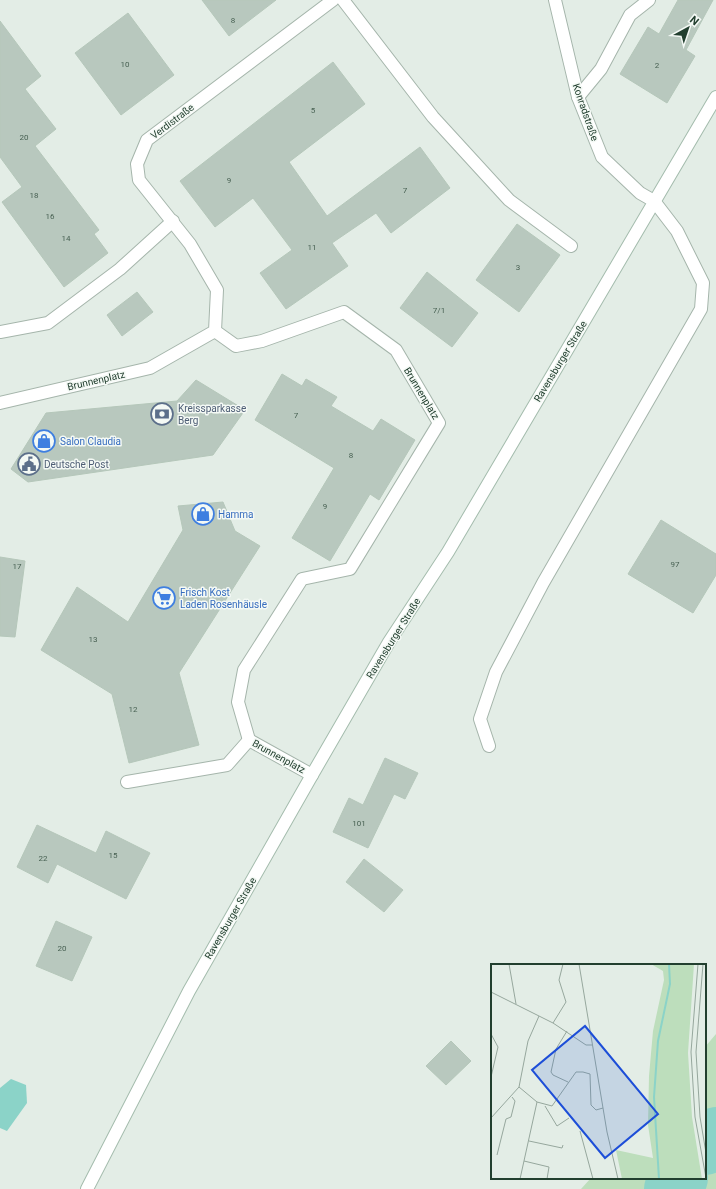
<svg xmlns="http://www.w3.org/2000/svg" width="716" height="1189" font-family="Roboto,sans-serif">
	<rect width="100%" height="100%" fill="#e3ede6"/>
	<path fill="#bddebc" d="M 716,1034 L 716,1189 L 581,1189 L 591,1178 L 705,1178 L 705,1047 Z"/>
	<path fill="#8bd3c8" d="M 11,1079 L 26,1085 L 27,1103 L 7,1131 L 0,1128 L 0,1088 Z"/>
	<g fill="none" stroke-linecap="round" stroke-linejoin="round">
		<path stroke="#8bd3c8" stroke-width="54" d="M 705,1148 L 716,1134
			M 671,1189 L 681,1178"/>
	</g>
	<path fill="#b8c8be" stroke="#b5c7ba" d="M 202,0 L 276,0 L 229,36 Z
		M 678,0 L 713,0 L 686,50 L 695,56 L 667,103 L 620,74 L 648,27 L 659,34 Z
		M 128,13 L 174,75 L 121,115 L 75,53 Z
		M 0,21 L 41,76 L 25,89 L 56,129 L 35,146 L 99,230 L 94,234 L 108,253 L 64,287 L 2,202 L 22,187 L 0,157 Z
		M 333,62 L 365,104 L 289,162 L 327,216 L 420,147 L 450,188 L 391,233 L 376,213 L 332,243 L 348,266 L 286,309 L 260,273 L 292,250 L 253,198 L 215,227 L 180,181 Z
		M 517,224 L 560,255 L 519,312 L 476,280 Z
		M 427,272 L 478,313 L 452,347 L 400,308 Z
		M 137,292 L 153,312 L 122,336 L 107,315 Z
		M 282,374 L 302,386 L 306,379 L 337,397 L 331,406 L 373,431 L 381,419 L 415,440 L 379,500 L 370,494 L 330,561 L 292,538 L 334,468 L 255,420 Z
		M 196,380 L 245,410 L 213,455 L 28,482 L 11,469 L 46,413 L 177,401 Z
		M 223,502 L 235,531 L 260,546 L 179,673 L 199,745 L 129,763 L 112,694 L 41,650 L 77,587 L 128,622 L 183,530 L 178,506 Z
		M 661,520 L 716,554 L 716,575 L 693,613 L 628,574 Z
		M 0,557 L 25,561 L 15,637 L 0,636 Z
		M 385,758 L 418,773 L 405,799 L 394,794 L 368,848 L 333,832 L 349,798 L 363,805 Z
		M 37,825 L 96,853 L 106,831 L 150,853 L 126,899 L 57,864 L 48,883 L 17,867 Z
		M 364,859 L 403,890 L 384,912 L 346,882 Z
		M 56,921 L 92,937 L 72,981 L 36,966 Z
		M 451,1041 L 471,1061 L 446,1085 L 426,1066 Z"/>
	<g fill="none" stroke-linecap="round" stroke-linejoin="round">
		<g stroke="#a5b5ab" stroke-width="14">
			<path id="lane" d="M 343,0 L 433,117 L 509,200 L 571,246
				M 578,97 L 601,69 L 630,15 L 649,0
				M 0,332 L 48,323 L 120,269 L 173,221
				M 489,746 L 480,719 L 496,672 L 543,583 L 701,309 L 703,283 L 677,231 L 654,201
				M 127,782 L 227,765 L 249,740"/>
		</g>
		<g stroke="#a5b5ab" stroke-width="14">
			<path id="street" d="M 555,0 L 578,97 L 602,157 L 640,193 L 654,201
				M 215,331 L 236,346 L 262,341 L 344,312 L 396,350 L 439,423 L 350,569 L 302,579 L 244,670 L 238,702 L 249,740 L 312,775
				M 215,331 L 217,290 L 190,244 L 139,180 L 137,164 L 147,140 L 333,0
				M 0,403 L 150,368 L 215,331"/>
		</g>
		<g stroke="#a4bcad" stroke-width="14">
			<path id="secondary" d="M 87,1189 L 189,991 L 312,775 L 389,642 L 448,552 L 716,97"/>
		</g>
		<use href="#lane" stroke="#fff" stroke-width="12"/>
		<use href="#street" stroke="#fff" stroke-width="12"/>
		<use href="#secondary" stroke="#fff" stroke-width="12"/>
	</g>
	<defs>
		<g id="bank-ring" transform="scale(1.15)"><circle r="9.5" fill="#f4f9f5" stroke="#5c6f8a" stroke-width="1.5"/><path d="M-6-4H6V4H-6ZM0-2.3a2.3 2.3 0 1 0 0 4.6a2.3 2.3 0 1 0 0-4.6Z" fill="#5c6f8a"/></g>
		<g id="shop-ring" transform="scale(1.15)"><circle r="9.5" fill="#f4f9f5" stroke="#3f7fe0" stroke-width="1.5"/><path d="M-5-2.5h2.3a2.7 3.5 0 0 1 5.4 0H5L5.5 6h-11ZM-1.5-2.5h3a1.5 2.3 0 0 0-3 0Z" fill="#3f7fe0"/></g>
		<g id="civic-ring" transform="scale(1.15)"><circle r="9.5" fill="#f4f9f5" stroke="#5c6f8a" stroke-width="1.5"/><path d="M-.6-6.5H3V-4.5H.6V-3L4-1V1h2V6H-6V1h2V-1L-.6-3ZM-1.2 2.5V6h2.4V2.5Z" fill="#5c6f8a"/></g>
		<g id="supermarket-ring" transform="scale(1.15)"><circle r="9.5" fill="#f4f9f5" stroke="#3f7fe0" stroke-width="1.5"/><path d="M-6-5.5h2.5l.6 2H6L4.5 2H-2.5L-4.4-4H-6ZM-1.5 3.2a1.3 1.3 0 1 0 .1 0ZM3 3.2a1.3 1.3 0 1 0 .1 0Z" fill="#3f7fe0"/></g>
	</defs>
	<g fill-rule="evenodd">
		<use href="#bank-ring" x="162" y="414"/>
		<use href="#shop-ring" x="44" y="441"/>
		<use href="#civic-ring" x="29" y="464"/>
		<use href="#shop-ring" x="203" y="514"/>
		<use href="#supermarket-ring" x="164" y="598"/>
	</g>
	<g text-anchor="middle" stroke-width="3" stroke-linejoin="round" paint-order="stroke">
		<g font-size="8" fill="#486153">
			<text x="233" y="23">8</text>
			<text x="125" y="67">10</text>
			<text x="657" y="68">2</text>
			<text x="313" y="113">5</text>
			<text x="24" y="140">20</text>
			<text x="229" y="183">9</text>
			<text x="405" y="193">7</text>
			<text x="34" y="198">18</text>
			<text x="50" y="219">16</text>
			<text x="66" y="241">14</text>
			<text x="312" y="250">11</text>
			<text x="518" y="270">3</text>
			<text x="439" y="313">7/1</text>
			<text x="296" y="418">7</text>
			<text x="351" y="458">8</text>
			<text x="325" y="509">9</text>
			<text x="675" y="567">97</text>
			<text x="17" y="569">17</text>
			<text x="93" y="642">13</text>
			<text x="133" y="712">12</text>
			<text x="359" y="826">101</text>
			<text x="113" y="858">15</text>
			<text x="43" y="861">22</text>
			<text x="62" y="951">20</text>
		</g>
		<g font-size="10" fill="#223f2f" stroke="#f4f9f5">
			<text transform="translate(586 112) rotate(71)" y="4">Konradstraße</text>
			<text transform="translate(172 121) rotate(-37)" y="4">Verdistraße</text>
			<text transform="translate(560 361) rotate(-59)" y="4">Ravensburger Straße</text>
			<text transform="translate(96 380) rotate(-13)" y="4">Brunnenplatz</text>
			<text transform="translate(422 393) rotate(59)" y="4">Brunnenplatz</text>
			<text transform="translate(393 638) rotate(-58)" y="4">Ravensburger Straße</text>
			<text transform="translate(279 756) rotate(29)" y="4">Brunnenplatz</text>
			<text transform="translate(230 918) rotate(-60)" y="4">Ravensburger Straße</text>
		</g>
		<g font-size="10" fill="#4e5e75" stroke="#f4f9f5" text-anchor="start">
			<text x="178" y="412">Kreissparkasse<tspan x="178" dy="12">Berg</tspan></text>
			<text x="44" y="468">Deutsche Post</text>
		</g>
		<g font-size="10" fill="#366cbe" stroke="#f4f9f5" text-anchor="start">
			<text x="60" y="445">Salon Claudia</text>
			<text x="218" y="518">Hamma</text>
			<text x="180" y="596">Frisch Kost<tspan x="180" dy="12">Laden Rosenhäusle</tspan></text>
		</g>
	</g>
	<g transform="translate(491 964)">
		<rect width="215" height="215" fill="#e3ede6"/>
		<path d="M 160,0 L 203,0 L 197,89 L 201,153 L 211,215 L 131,215 L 125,186 L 162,194 L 157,161 L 158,112 L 162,67 L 173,16 L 172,7 Z" fill="#bddebc"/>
		<path fill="none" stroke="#8bd3c8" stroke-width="2" d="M 168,215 L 163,133 L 167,77 L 179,20 L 178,0"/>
		<path fill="none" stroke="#96a79d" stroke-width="1" d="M 18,0 L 25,40M 88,0 L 116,168 L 127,215M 207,0 L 200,88 L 204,153 L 215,214M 212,0 L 205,88 L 209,153 L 215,189M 0,28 L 62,59 L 95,81 L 101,81M 62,59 L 75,38 L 68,16 L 72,0M 76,67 L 65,85 L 60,108 L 62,111 L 77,118M 0,70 L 7,83 L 0,113M 28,123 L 46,138 L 29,215M 46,138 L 61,142 L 85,108 L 92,108 L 99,110 L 100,141 L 105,146 L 112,144M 54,142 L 66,162 L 78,154M 0,154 L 28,123 L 37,77 L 48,52M 89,167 L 102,215M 38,177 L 71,184 L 72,181M 6,191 L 15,155 L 20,153 L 24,137 L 21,133M 33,197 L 58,203 L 56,215"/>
		<path fill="#1d4ed8" fill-opacity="0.15" stroke="#1d4ed8" stroke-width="2" d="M 94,62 L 167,150 L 114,194 L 41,106 Z"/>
		<rect width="215" height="215" fill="none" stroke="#223f2f" stroke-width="2"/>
	</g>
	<g transform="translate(688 28) rotate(40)" stroke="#f4f9f5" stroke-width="3" paint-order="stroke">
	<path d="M0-3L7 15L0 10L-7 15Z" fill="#223f2f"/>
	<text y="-6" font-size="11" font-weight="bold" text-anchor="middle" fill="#223f2f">N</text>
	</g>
</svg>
